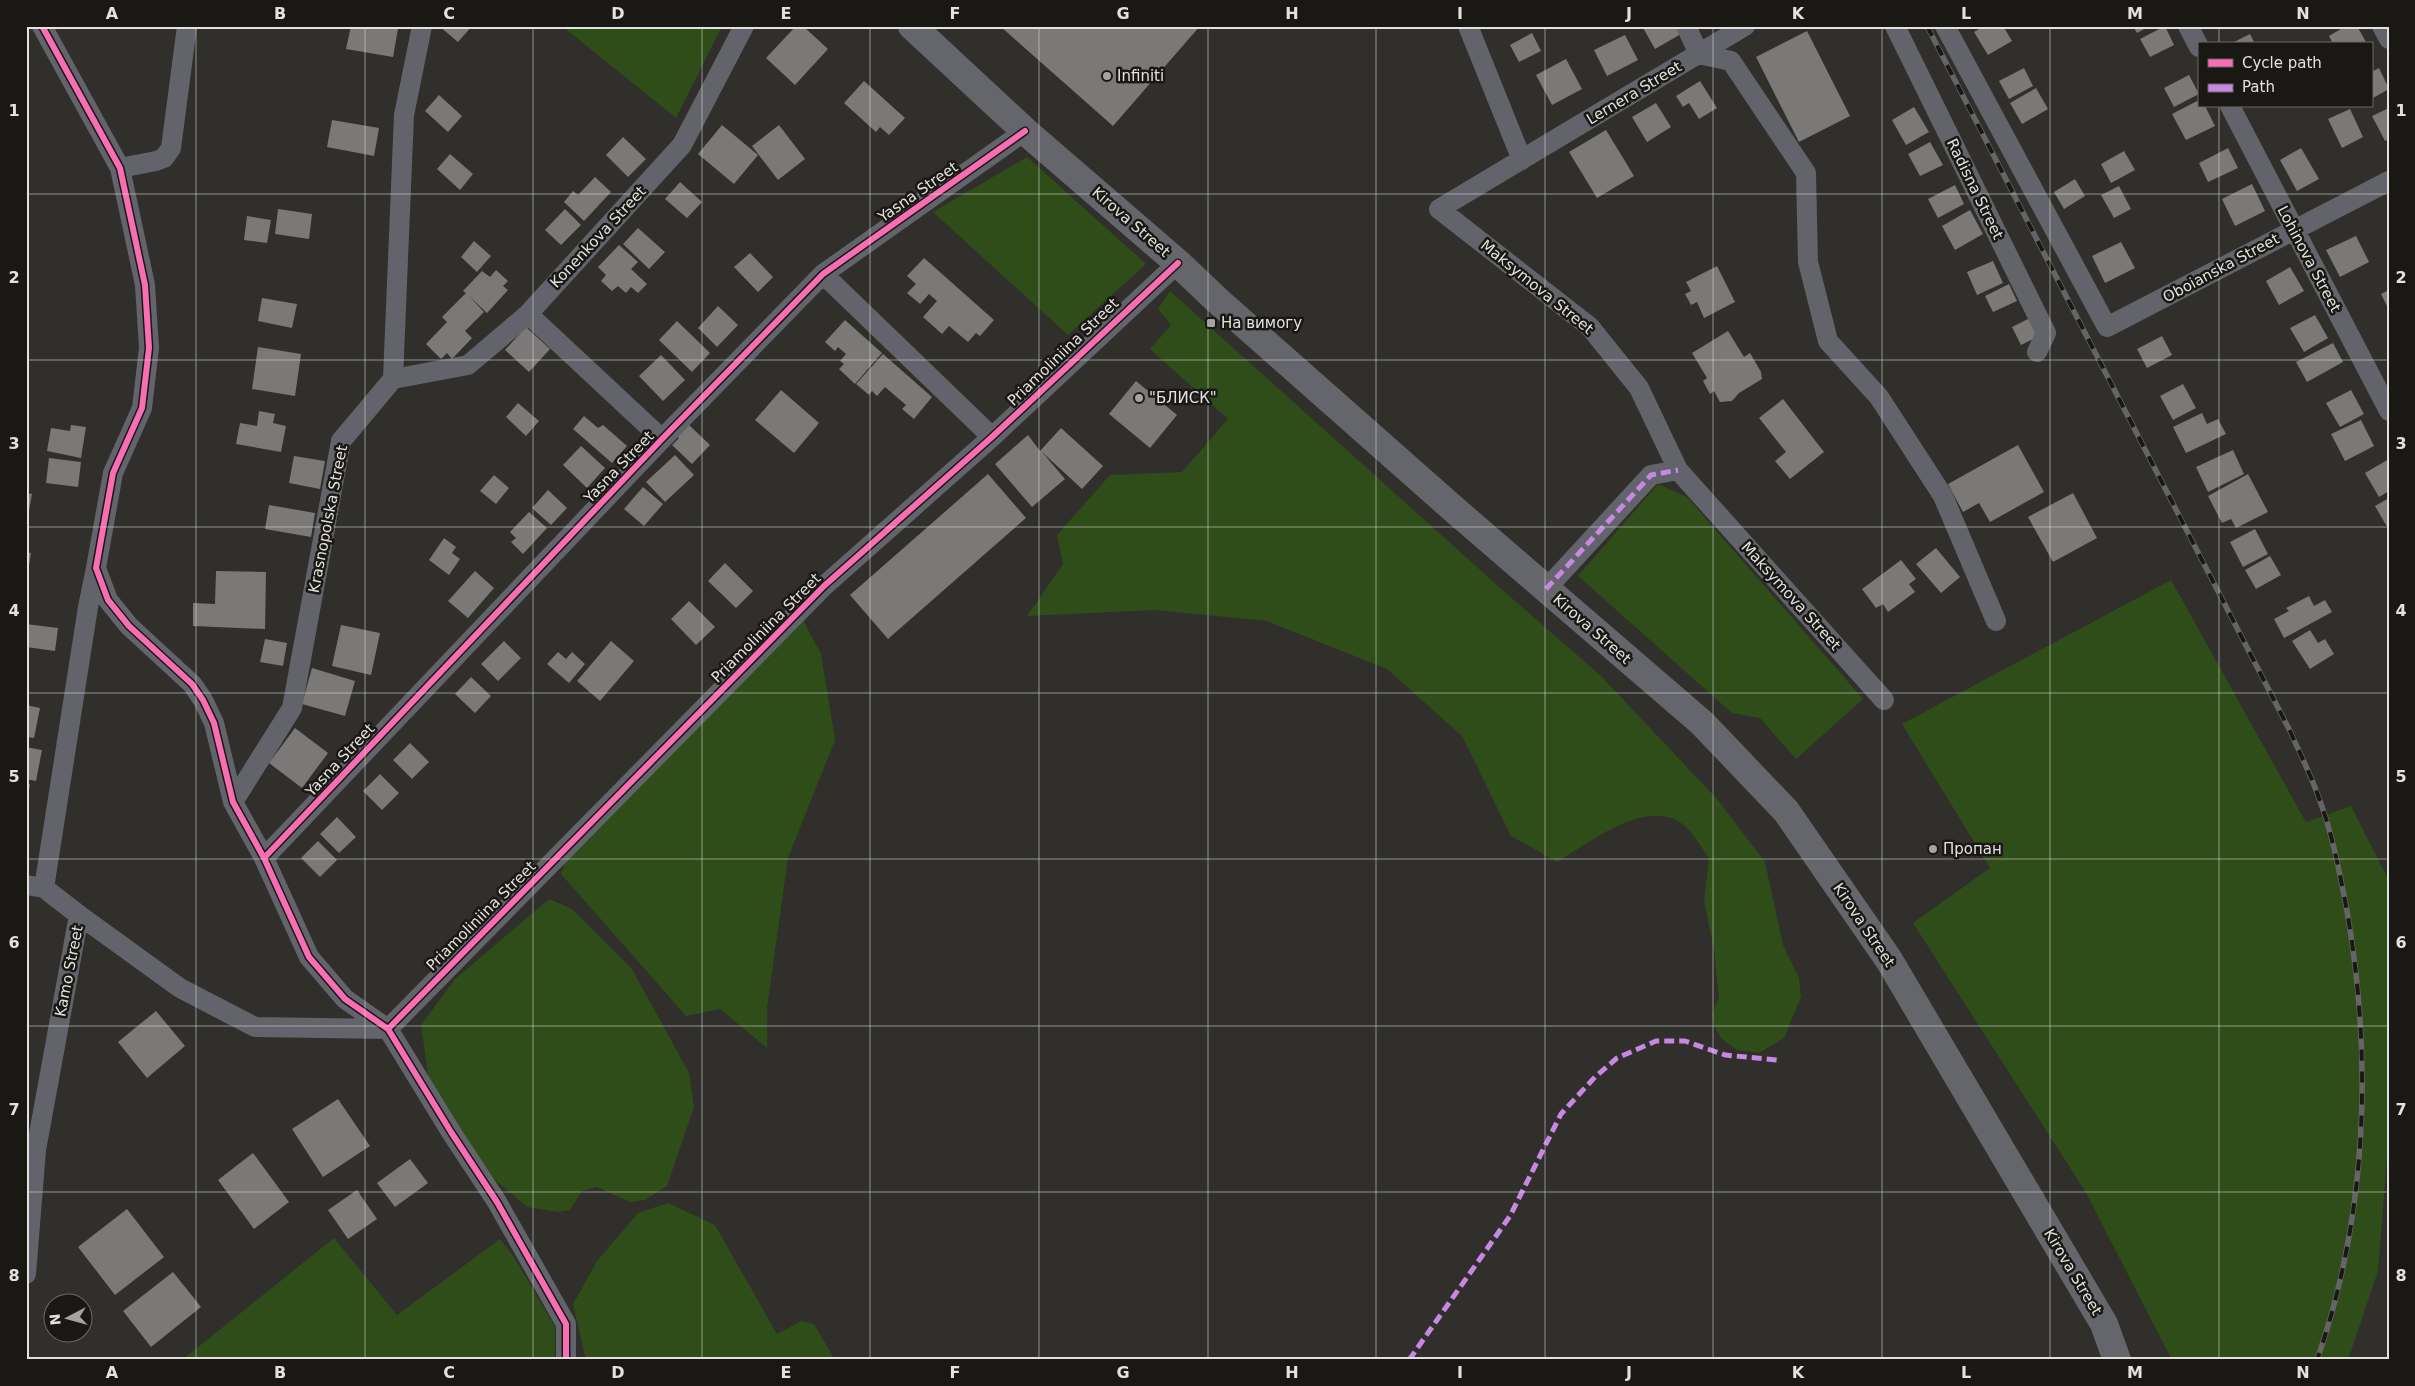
<svg xmlns="http://www.w3.org/2000/svg" width="2415" height="1386" font-family="'DejaVu Sans',sans-serif">
	<rect width="100%" height="100%" fill="#302f2b"/>
	<path fill="#2f4d18" d="M 562,26 L 722,26 L 676,118 Z
		M 1027,157 L 1146,264 L 1068,335 L 933,212 Z
		M 1170,291 L 1507,594 L 1601,676 L 1717,799 L 1765,862 L 1783,945 L 1799,978 L 1801,997 L 1784,1038 L 1759,1053 L 1737,1050 L 1721,1038 L 1714,1025 L 1712,1014 L 1719,998 L 1714,949 L 1704,901 L 1709,858 C 1702,849 1695,835 1686,827 C 1649,794 1590,843 1557,862 L 1511,836 L 1462,736 L 1387,669 L 1267,621 L 1155,610 L 1027,616 L 1063,564 L 1057,535 L 1110,475 L 1182,472 L 1228,419 L 1150,349 L 1171,325 L 1158,309 Z
		M 1658,484 L 1687,497 L 1863,699 L 1796,759 L 1760,718 L 1732,713 L 1578,576 Z
		M 2171,580 L 2306,822 L 2351,806 L 2388,879 L 2388,1145 L 2378,1271 L 2348,1360 L 2172,1360 L 2085,1191 L 1913,923 L 1990,868 L 1902,724 Z
		M 802,618 L 821,654 L 835,740 L 788,858 L 767,1008 L 767,1048 L 720,1009 L 686,1016 L 561,874 L 567,857 Z
		M 549,899 L 572,909 L 632,969 L 689,1073 L 694,1107 L 667,1186 L 645,1200 L 630,1202 L 597,1187 L 582,1191 L 570,1210 L 558,1212 L 527,1207 L 489,1175 L 431,1094 L 421,1025 L 455,979 Z
		M 668,1203 L 715,1225 L 777,1334 L 802,1321 L 814,1324 L 835,1360 L 586,1360 L 573,1304 L 597,1261 L 638,1213 Z
		M 334,1238 L 397,1315 L 500,1239 L 514,1257 L 555,1327 L 555,1360 L 182,1360 Z"/>
	<path fill="#7b7977" d="M 351,26 L 381,26 L 398,29 L 393,57 L 346,49 Z
		M 439,26 L 472,26 L 458,42 Z
		M 796,26 L 803,26 L 828,49 L 795,85 L 766,58 Z
		M 1000,26 L 1200,26 L 1113,126 Z
		M 1642,26 L 1677,26 L 1681,34 L 1655,49 Z
		M 1984,26 L 2003,26 L 2012,41 L 1988,55 L 1974,32 Z
		M 2133,26 L 2150,26 L 2137,33 Z
		M 2165,26 L 2174,45 L 2150,57 L 2140,39 Z
		M 2346,26 L 2357,26 L 2367,44 L 2333,44 L 2329,36 Z
		M 1807,31 L 1850,116 L 1799,142 L 1756,57 Z
		M 1532,33 L 1541,51 L 1519,62 L 1510,45 Z
		M 2250,34 L 2255,44 L 2230,44 Z
		M 1625,35 L 1638,60 L 1607,76 L 1594,50 Z
		M 1566,59 L 1582,89 L 1552,105 L 1536,75 Z
		M 2024,68 L 2033,86 L 2009,99 L 1999,81 Z
		M 2379,68 L 2389,89 L 2371,99 L 2371,72 Z
		M 2189,75 L 2199,94 L 2174,107 L 2164,88 Z
		M 864,81 L 905,118 L 889,135 L 880,127 L 876,132 L 844,103 Z
		M 1700,81 L 1717,108 L 1699,119 L 1689,103 L 1683,107 L 1676,96 Z
		M 2036,88 L 2048,109 L 2022,124 L 2010,103 Z
		M 439,95 L 462,116 L 448,132 L 425,111 Z
		M 2199,100 L 2199,106 L 2205,106 L 2215,126 L 2186,140 L 2172,114 Z
		M 1656,103 L 1671,127 L 1647,142 L 1632,117 Z
		M 1914,107 L 1929,132 L 1906,145 L 1892,120 Z
		M 2389,108 L 2389,139 L 2385,141 L 2372,116 Z
		M 2350,109 L 2363,137 L 2342,148 L 2328,119 Z
		M 332,120 L 379,128 L 374,156 L 327,147 Z
		M 722,125 L 758,155 L 734,184 L 698,154 Z
		M 779,125 L 805,159 L 778,180 L 752,146 Z
		M 1606,130 L 1634,176 L 1597,198 L 1569,152 Z
		M 623,137 L 646,159 L 628,177 L 606,155 Z
		M 1930,142 L 1943,165 L 1920,176 L 1908,154 Z
		M 2228,148 L 2238,168 L 2208,182 L 2199,163 Z
		M 2301,148 L 2319,179 L 2297,191 L 2280,160 Z
		M 2124,151 L 2135,170 L 2111,183 L 2101,164 Z
		M 450,154 L 473,174 L 460,190 L 437,169 Z
		M 595,177 L 611,192 L 584,221 L 564,202 L 573,191 L 578,195 Z
		M 2075,179 L 2085,196 L 2064,209 L 2054,192 Z
		M 680,182 L 702,202 L 687,218 L 665,199 Z
		M 2252,184 L 2265,211 L 2235,226 L 2222,199 Z
		M 1955,185 L 1964,204 L 1938,218 L 1928,199 Z
		M 2119,186 L 2131,209 L 2114,218 L 2101,195 Z
		M 278,209 L 312,214 L 309,239 L 275,234 Z
		M 565,209 L 581,225 L 561,245 L 545,230 Z
		M 1970,210 L 1983,234 L 1955,250 L 1942,226 Z
		M 247,216 L 271,220 L 267,243 L 244,240 Z
		M 638,228 L 665,252 L 649,269 L 623,244 Z
		M 2356,236 L 2369,262 L 2340,277 L 2326,250 Z
		M 474,241 L 491,256 L 477,272 L 461,257 Z
		M 2121,242 L 2135,268 L 2105,283 L 2092,256 Z
		M 619,245 L 638,262 L 631,269 L 647,284 L 638,293 L 631,287 L 626,293 L 618,286 L 612,291 L 601,281 L 606,275 L 598,267 Z
		M 750,253 L 773,277 L 758,292 L 734,267 Z
		M 924,258 L 994,320 L 980,336 L 976,333 L 968,342 L 949,326 L 942,334 L 923,317 L 937,301 L 929,294 L 920,304 L 907,293 L 916,284 L 907,276 Z
		M 1993,261 L 2003,283 L 1977,295 L 1967,272 Z
		M 1717,266 L 1735,302 L 1704,318 L 1697,302 L 1691,305 L 1685,294 L 1691,291 L 1686,282 Z
		M 2290,267 L 2304,291 L 2279,305 L 2266,281 Z
		M 496,270 L 508,281 L 503,286 L 508,290 L 487,313 L 469,296 L 484,312 L 465,331 L 472,338 L 452,359 L 447,353 L 441,359 L 426,344 L 447,322 L 442,317 L 466,293 L 463,291 L 482,271 L 490,277 Z
		M 2009,284 L 2017,301 L 1993,312 L 1985,296 Z
		M 2389,290 L 2389,310 L 2381,294 Z
		M 262,298 L 297,304 L 292,328 L 258,321 Z
		M 718,306 L 738,325 L 717,347 L 698,328 Z
		M 2315,315 L 2328,338 L 2304,352 L 2290,328 Z
		M 2030,318 L 2039,336 L 2021,345 L 2012,327 Z
		M 845,320 L 882,353 L 855,384 L 839,369 L 844,364 L 840,361 L 846,354 L 838,347 L 835,351 L 825,342 Z
		M 677,321 L 710,353 L 692,372 L 659,340 Z
		M 526,327 L 550,349 L 529,372 L 505,350 Z
		M 1728,331 L 1744,357 L 1750,353 L 1761,372 L 1762,379 L 1739,393 L 1732,401 L 1720,402 L 1714,391 L 1710,394 L 1703,381 L 1707,378 L 1692,353 Z
		M 2162,336 L 2172,355 L 2147,368 L 2137,349 Z
		M 2333,343 L 2343,362 L 2307,382 L 2296,362 Z
		M 258,347 L 301,354 L 295,396 L 252,389 Z
		M 883,354 L 932,397 L 914,419 L 902,409 L 906,405 L 885,387 L 877,396 L 872,391 L 869,395 L 856,384 Z
		M 661,355 L 685,380 L 663,401 L 639,376 Z
		M 1136,381 L 1177,415 L 1150,448 L 1109,414 Z
		M 2183,384 L 2196,408 L 2173,420 L 2160,396 Z
		M 781,390 L 819,423 L 794,453 L 755,420 Z
		M 2351,390 L 2364,414 L 2340,427 L 2326,403 Z
		M 1783,399 L 1824,452 L 1790,479 L 1775,461 L 1786,452 L 1759,418 Z
		M 518,403 L 539,421 L 526,436 L 506,417 Z
		M 259,411 L 275,414 L 273,423 L 286,426 L 281,452 L 236,444 L 240,423 L 257,426 Z
		M 2202,413 L 2207,424 L 2218,419 L 2226,434 L 2186,453 L 2173,427 Z
		M 584,416 L 598,428 L 603,425 L 627,446 L 612,463 L 573,429 Z
		M 2361,420 L 2374,446 L 2345,461 L 2331,434 Z
		M 687,423 L 710,445 L 692,464 L 672,445 L 679,438 L 676,435 Z
		M 71,425 L 86,427 L 81,458 L 47,451 L 51,428 L 70,431 Z
		M 1061,428 L 1103,466 L 1082,489 L 1042,452 L 1065,479 L 1032,507 L 995,464 L 1028,435 L 1040,451 Z
		M 2018,445 L 2044,492 L 1990,522 L 1979,503 L 1963,512 L 1948,484 Z
		M 581,446 L 605,468 L 587,488 L 563,465 Z
		M 2233,450 L 2244,474 L 2208,492 L 2196,467 Z
		M 675,455 L 694,475 L 665,502 L 646,482 Z
		M 294,456 L 325,461 L 320,489 L 289,483 Z
		M 49,458 L 81,462 L 78,487 L 46,483 Z
		M 2389,459 L 2389,491 L 2379,497 L 2365,473 Z
		M 988,474 L 1026,518 L 888,639 L 850,595 Z
		M 2248,474 L 2268,512 L 2236,528 L 2231,519 L 2222,523 L 2208,496 Z
		M 494,475 L 509,488 L 496,504 L 480,491 Z
		M 643,487 L 663,504 L 644,526 L 624,509 Z
		M 548,490 L 567,508 L 551,525 L 532,508 Z
		M 26,493 L 32,494 L 27,521 L 26,521 Z
		M 2073,493 L 2097,538 L 2053,562 L 2028,517 Z
		M 2389,498 L 2389,530 L 2375,506 Z
		M 269,505 L 315,513 L 311,537 L 265,529 Z
		M 529,512 L 547,528 L 523,554 L 511,542 L 516,538 L 510,532 Z
		M 2255,529 L 2268,554 L 2243,567 L 2230,542 Z
		M 444,538 L 456,547 L 452,553 L 460,559 L 449,575 L 429,560 Z
		M 1936,548 L 1960,577 L 1941,593 L 1916,564 Z
		M 26,552 L 31,553 L 27,577 L 26,577 Z
		M 2270,556 L 2281,575 L 2256,589 L 2245,570 Z
		M 1901,560 L 1916,579 L 1909,584 L 1915,592 L 1888,612 L 1883,604 L 1876,608 L 1862,589 Z
		M 725,563 L 753,591 L 736,608 L 708,581 Z
		M 216,571 L 266,572 L 265,629 L 193,626 L 193,603 L 215,604 Z
		M 475,571 L 494,588 L 468,618 L 448,601 Z
		M 2309,596 L 2314,606 L 2325,600 L 2332,612 L 2284,638 L 2274,619 L 2289,611 L 2286,608 Z
		M 689,601 L 715,627 L 696,645 L 671,619 Z
		M 26,624 L 58,628 L 55,651 L 26,647 Z
		M 341,625 L 380,633 L 371,675 L 332,666 Z
		M 2310,630 L 2318,643 L 2325,639 L 2334,654 L 2310,669 L 2292,641 Z
		M 265,639 L 287,643 L 283,666 L 260,662 Z
		M 504,641 L 521,658 L 498,681 L 481,664 Z
		M 611,641 L 634,661 L 600,701 L 577,681 Z
		M 558,652 L 566,659 L 572,652 L 585,664 L 569,683 L 547,664 Z
		M 312,668 L 355,681 L 345,716 L 302,704 Z
		M 471,677 L 491,696 L 475,713 L 455,694 Z
		M 26,705 L 40,708 L 34,738 L 26,737 Z
		M 295,728 L 328,753 L 302,788 L 269,763 Z
		M 410,743 L 429,762 L 412,779 L 393,760 Z
		M 26,747 L 42,750 L 36,781 L 26,779 Z
		M 380,774 L 399,793 L 382,810 L 363,791 Z
		M 26,783 L 30,784 L 27,803 L 26,803 Z
		M 337,817 L 356,837 L 339,853 L 320,834 Z
		M 318,841 L 337,860 L 320,877 L 301,858 Z
		M 156,1011 L 185,1046 L 147,1078 L 118,1042 Z
		M 338,1099 L 370,1146 L 323,1177 L 292,1129 Z
		M 253,1153 L 289,1202 L 254,1229 L 218,1180 Z
		M 410,1159 L 428,1183 L 395,1207 L 377,1183 Z
		M 357,1190 L 377,1219 L 348,1239 L 328,1210 Z
		M 127,1209 L 164,1257 L 115,1295 L 78,1247 Z
		M 173,1272 L 201,1307 L 151,1347 L 123,1311 Z"/>
	<g fill="none" stroke-linecap="round" stroke-linejoin="round">
		<path stroke="#63636b" stroke-width="20" d="M 42,26 L 120,168 L 145,285 L 149,348 L 142,408 L 113,473 L 96,568 L 108,600 L 129,626 L 192,684 L 203,700 L 214,723 L 233,802 L 264,858 L 309,957 L 345,999 L 388,1029 L 451,1132 L 497,1202 L 566,1324 L 566,1360
			M 1468,26 L 1522,160
			M 1686,26 L 1699,54 L 1731,61 L 1806,173 L 1808,262 L 1828,341 L 1879,397 L 1943,496 L 1996,621
			M 1745,26 L 1439,209 L 1590,327 L 1639,388 L 1678,470 L 1884,700
			M 1895,26 L 2046,333 L 2037,352
			M 1945,26 L 2107,327 L 2389,181
			M 2188,26 L 2199,47
			M 2382,26 L 2389,39
			M 2230,106 L 2389,411
			M 120,168 L 156,161 L 164,158 L 171,148 L 187,26
			M 823,274 L 992,437
			M 528,314 L 662,439
			M 393,379 L 468,365 L 528,314 L 682,145 L 744,26
			M 1546,589 L 1651,475 L 1678,470
			M 233,802 L 292,708 L 341,441 L 393,379 L 404,115 L 422,26
			M 264,858 L 662,439 L 823,274 L 1025,131
			M 26,885 L 44,888
			M 79,915 L 180,988 L 255,1027 L 388,1029
			M 388,1029 L 824,586 L 992,437 L 1178,263
			M 26,1274 L 36,1150 L 79,915 L 44,888 L 88,607 L 96,568"/>
		<path stroke="#65656c" stroke-width="28" d="M 912,26 L 1025,131 L 1178,263 L 1218,301 L 1457,512 L 1702,723 L 1786,811 L 1889,960 L 2104,1324 L 2117,1360"/>
		<g stroke="#656567" stroke-width="5.5">
			<path id="rail" d="M 1927,26 L 2290,731 C 2300,754 2312,777 2320,801 C 2333,836 2340,875 2347,911 C 2373,1060 2367,1217 2317,1360"/>
		</g>
		<use href="#rail" stroke="#191815" stroke-width="4" stroke-dasharray="11" stroke-linecap="butt"/>
		<path stroke="#c787e3" stroke-width="5" stroke-dasharray="10 5" stroke-linecap="butt" d="M 1546,589 L 1651,475 L 1678,470
			M 1409,1360 L 1510,1216 L 1561,1114 L 1595,1077 L 1617,1058 L 1656,1041 L 1685,1041 L 1725,1055 L 1777,1060"/>
		<g stroke="#191815" stroke-width="9">
			<path id="cycleway" d="M 42,26 L 120,168 L 145,285 L 149,348 L 142,408 L 113,473 L 96,568 L 108,600 L 129,626 L 192,684 L 203,700 L 214,723 L 233,802 L 264,858 L 309,957 L 345,999 L 388,1029 L 451,1132 L 497,1202 L 566,1324 L 566,1360
				M 264,858 L 662,439 L 823,274 L 1025,131
				M 388,1029 L 824,586 L 992,437 L 1178,263"/>
		</g>
		<use href="#cycleway" stroke="#f96db3" stroke-width="6"/>
	</g>
	<path fill="none" stroke="#e3e2de" stroke-width="1" stroke-opacity="0.55" d="M 196,26 L 196,1360M 365,26 L 365,1360M 533,26 L 533,1360M 702,26 L 702,1360M 870,26 L 870,1360M 1039,26 L 1039,1360M 1208,26 L 1208,1360M 1376,26 L 1376,1360M 1545,26 L 1545,1360M 1713,26 L 1713,1360M 1882,26 L 1882,1360M 2050,26 L 2050,1360M 2219,26 L 2219,44M 2219,106 L 2219,1360M 26,194 L 2389,194M 26,360 L 2389,360M 26,527 L 2389,527M 26,693 L 2389,693M 26,859 L 2389,859M 26,1026 L 2389,1026M 26,1192 L 2389,1192"/>
	<g fill="#a4a39f" stroke="#191815" stroke-width="2">
		<circle cx="1107" cy="76" r="5"/>
		<rect x="1206" y="318" width="10" height="10" rx="2.5"/>
		<circle cx="1139" cy="398" r="5"/>
		<circle cx="1933" cy="849" r="5"/>
	</g>
	<g text-anchor="middle" stroke-width="5" stroke-linejoin="round" paint-order="stroke">
		<g font-size="15" fill="#e3e2de" stroke="#191815" text-anchor="start">
			<text x="1117" y="81">Infiniti</text>
			<text x="1221" y="328">На вимогу</text>
			<text x="1149" y="403">"БЛИСК"</text>
			<text x="1943" y="854">Пропан</text>
		</g>
		<g font-size="15" fill="#e3e2de" stroke="#191815">
			<text transform="translate(1634 93) rotate(-31)" y="5">Lernera Street</text>
			<text transform="translate(1975 189) rotate(64)" y="5">Radisna Street</text>
			<text transform="translate(918 192) rotate(-35)" y="5">Yasna Street</text>
			<text transform="translate(1131 222) rotate(41)" y="5">Kirova Street</text>
			<text transform="translate(598 237) rotate(-47)" y="5">Konenkova Street</text>
			<text transform="translate(2309 259) rotate(62)" y="5">Lohinova Street</text>
			<text transform="translate(2221 268) rotate(-28)" y="5">Oboianska Street</text>
			<text transform="translate(1537 287) rotate(39)" y="5">Maksymova Street</text>
			<text transform="translate(1063 352) rotate(-44)" y="5">Priamoliniina Street</text>
			<text transform="translate(619 467) rotate(-46)" y="5">Yasna Street</text>
			<text transform="translate(328 519) rotate(-79)" y="5">Krasnopolska Street</text>
			<text transform="translate(1791 596) rotate(48)" y="5">Maksymova Street</text>
			<text transform="translate(766 628) rotate(-45)" y="5">Priamoliniina Street</text>
			<text transform="translate(1592 629) rotate(41)" y="5">Kirova Street</text>
			<text transform="translate(340 760) rotate(-47)" y="5">Yasna Street</text>
			<text transform="translate(481 916) rotate(-45)" y="5">Priamoliniina Street</text>
			<text transform="translate(1864 925) rotate(56)" y="5">Kirova Street</text>
			<text transform="translate(69 971) rotate(-79)" y="5">Kamo Street</text>
			<text transform="translate(2073 1272) rotate(59)" y="5">Kirova Street</text>
		</g>
	</g>
	<rect width="2415" height="1386" fill="none" stroke="#191815" stroke-width="55"/>
	<rect x="2198" y="42" width="175" height="65" fill="#191815" stroke="#6a6965"/>
	<rect x="2208" y="59" width="25" height="8" fill="#f96db3" stroke="#6a6965"/>
	<text x="2242" y="68" font-size="15" fill="#e3e2de">Cycle path</text>
	<rect x="2208" y="84" width="25" height="8" fill="#c787e3" stroke="#6a6965"/>
	<text x="2242" y="92" font-size="15" fill="#e3e2de">Path</text>
	<g transform="translate(68 1318) rotate(264)"><circle r="24" fill="#191815" stroke="#6a6965"/>
	<path d="M0-4L9 19L0 12L-9 19Z" fill="#a4a39f"/>
	<text y="-8" font-size="14" font-weight="bold" text-anchor="middle" fill="#e3e2de">N</text>
	</g>
	<rect x="28" y="28" width="2360" height="1330" fill="none" stroke="#e3e2de" stroke-width="2"/>
	<g font-size="16" text-anchor="middle" font-weight="bold" fill="#e3e2de">
		<text x="112" y="19">A</text>
		<text x="280" y="19">B</text>
		<text x="449" y="19">C</text>
		<text x="618" y="19">D</text>
		<text x="786" y="19">E</text>
		<text x="955" y="19">F</text>
		<text x="1123" y="19">G</text>
		<text x="1292" y="19">H</text>
		<text x="1460" y="19">I</text>
		<text x="1629" y="19">J</text>
		<text x="1798" y="19">K</text>
		<text x="1966" y="19">L</text>
		<text x="2135" y="19">M</text>
		<text x="2303" y="19">N</text>
		<text x="14" y="116">1</text>
		<text x="2401" y="116">1</text>
		<text x="14" y="283">2</text>
		<text x="2401" y="283">2</text>
		<text x="14" y="449">3</text>
		<text x="2401" y="449">3</text>
		<text x="14" y="616">4</text>
		<text x="2401" y="616">4</text>
		<text x="14" y="782">5</text>
		<text x="2401" y="782">5</text>
		<text x="14" y="948">6</text>
		<text x="2401" y="948">6</text>
		<text x="14" y="1115">7</text>
		<text x="2401" y="1115">7</text>
		<text x="14" y="1281">8</text>
		<text x="2401" y="1281">8</text>
		<text x="112" y="1378">A</text>
		<text x="280" y="1378">B</text>
		<text x="449" y="1378">C</text>
		<text x="618" y="1378">D</text>
		<text x="786" y="1378">E</text>
		<text x="955" y="1378">F</text>
		<text x="1123" y="1378">G</text>
		<text x="1292" y="1378">H</text>
		<text x="1460" y="1378">I</text>
		<text x="1629" y="1378">J</text>
		<text x="1798" y="1378">K</text>
		<text x="1966" y="1378">L</text>
		<text x="2135" y="1378">M</text>
		<text x="2303" y="1378">N</text>
	</g>
</svg>
